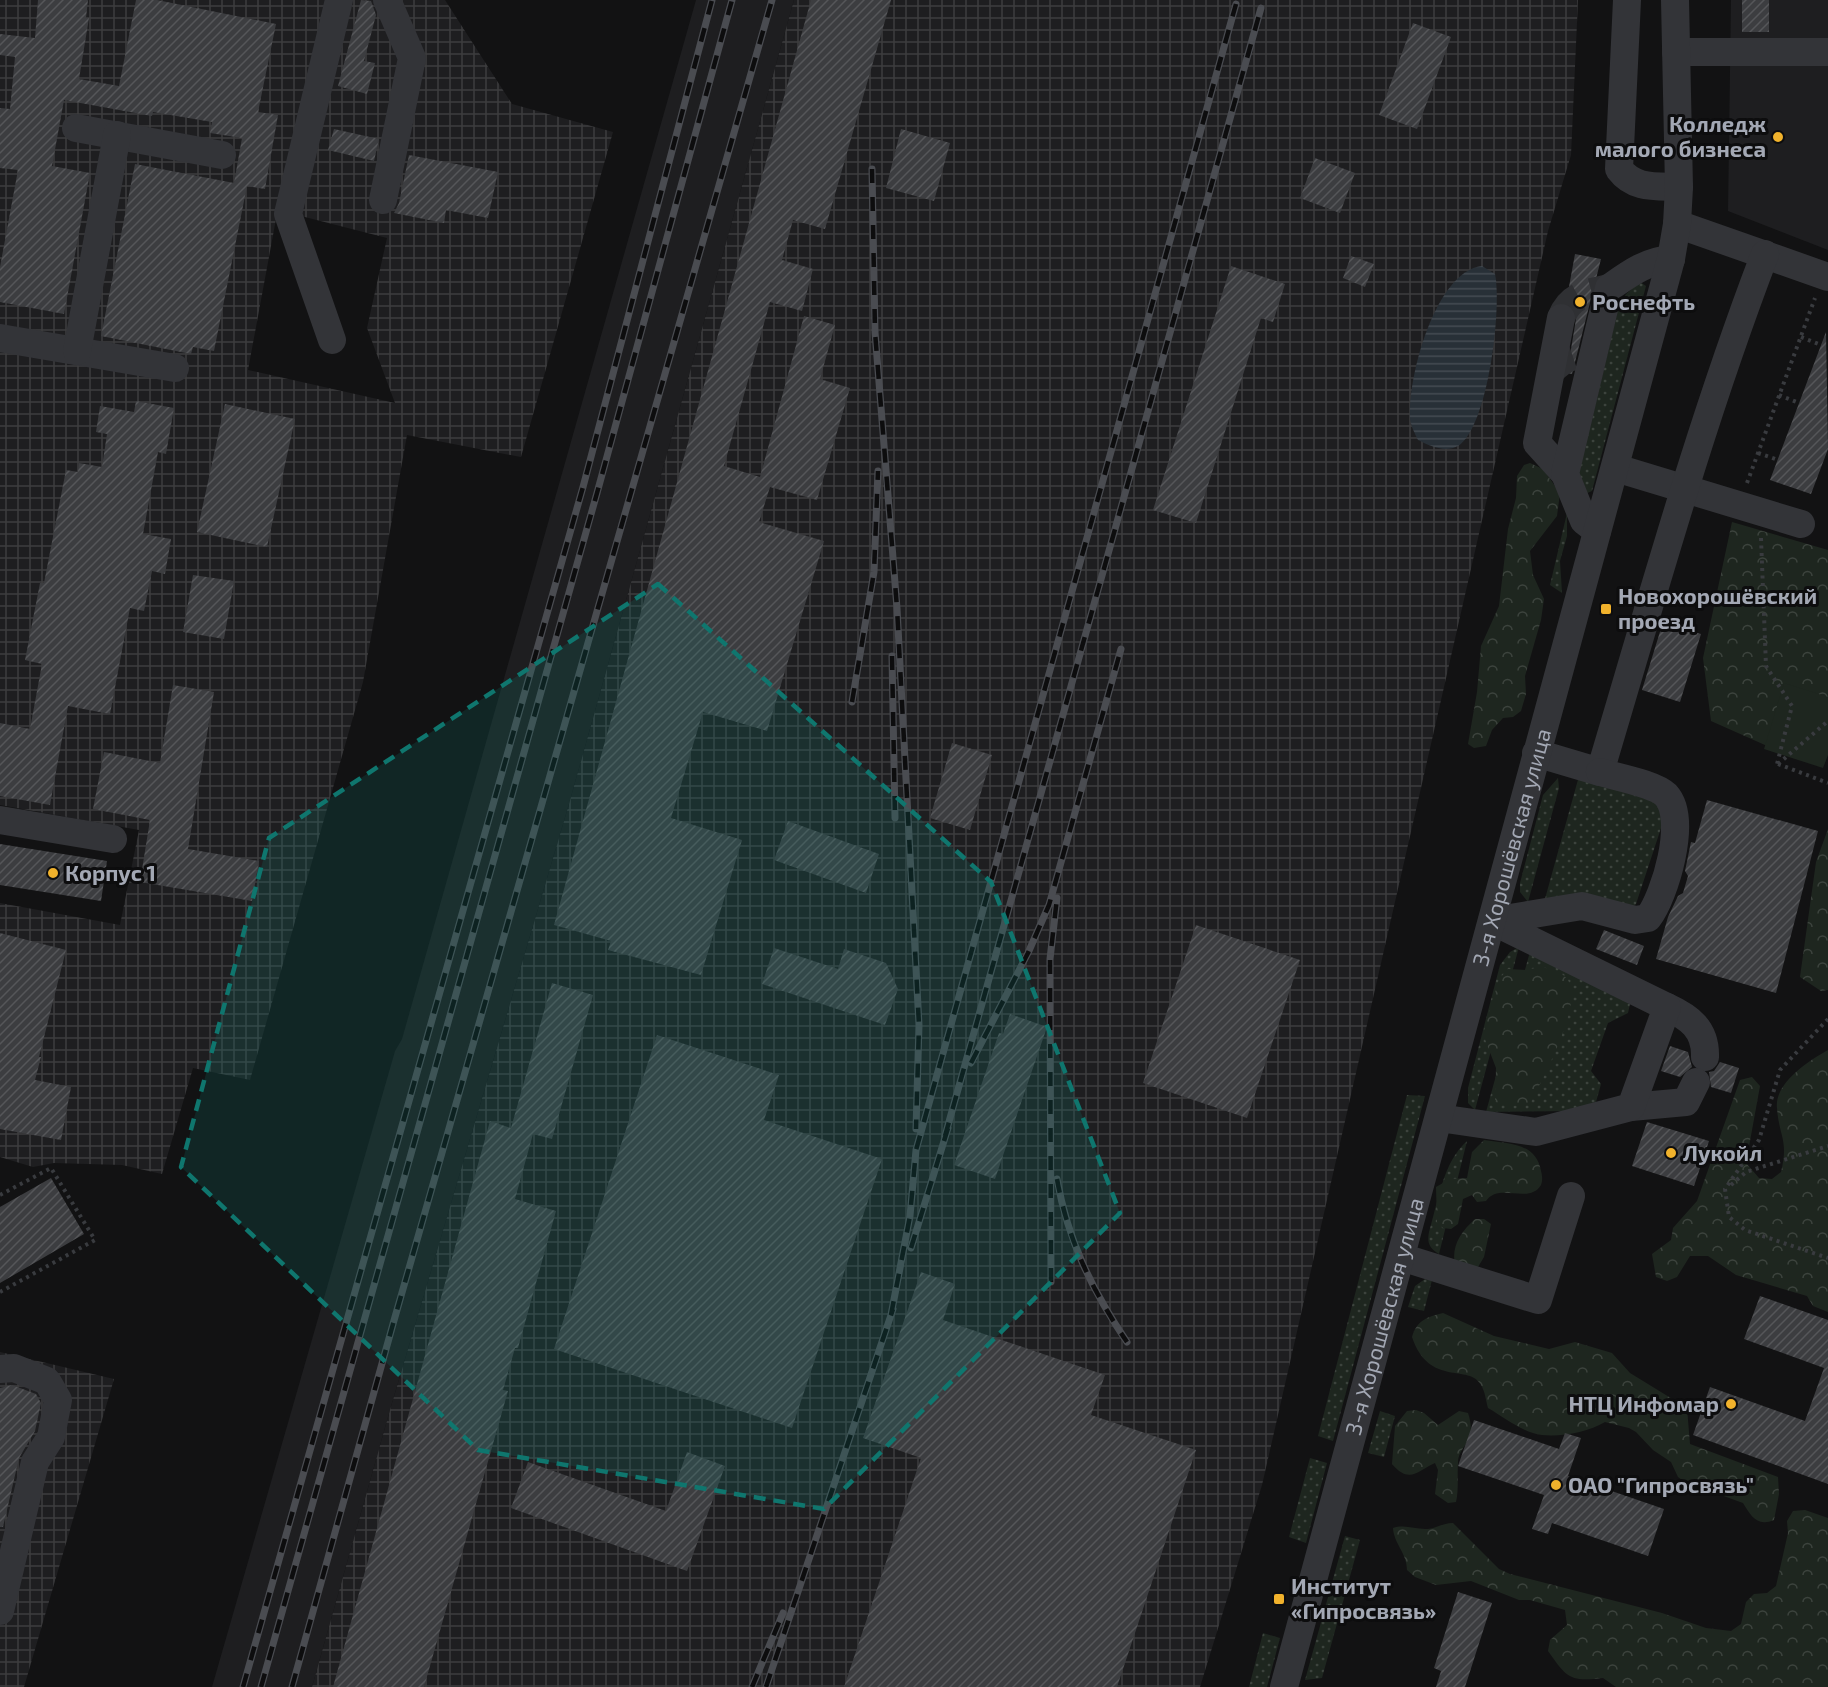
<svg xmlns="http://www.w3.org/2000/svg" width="1828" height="1687" font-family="'Exo 2',sans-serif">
	<defs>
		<pattern id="industrial-grid" width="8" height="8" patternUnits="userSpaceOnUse" patternTransform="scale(1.5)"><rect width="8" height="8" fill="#1e1e20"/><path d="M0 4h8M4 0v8" fill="none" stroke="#3c3c3e"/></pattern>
		<pattern id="grass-dots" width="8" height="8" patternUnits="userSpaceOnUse" patternTransform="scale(1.5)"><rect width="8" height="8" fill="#1e261f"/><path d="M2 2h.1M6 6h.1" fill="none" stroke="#3c433d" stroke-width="1.8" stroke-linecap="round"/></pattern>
		<pattern id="forest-crowns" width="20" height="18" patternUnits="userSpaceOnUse" patternTransform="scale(1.5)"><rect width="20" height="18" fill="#1e261f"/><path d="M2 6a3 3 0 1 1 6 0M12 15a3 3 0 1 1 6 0" fill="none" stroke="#3c433d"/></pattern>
		<pattern id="water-rules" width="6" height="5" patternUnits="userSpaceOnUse" patternTransform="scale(1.5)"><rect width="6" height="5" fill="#283037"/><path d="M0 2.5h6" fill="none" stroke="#444b52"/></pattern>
		<pattern id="building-hatch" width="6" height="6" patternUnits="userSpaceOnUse" patternTransform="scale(1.5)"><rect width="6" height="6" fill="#3c3d40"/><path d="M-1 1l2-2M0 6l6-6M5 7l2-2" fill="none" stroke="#555659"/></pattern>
	</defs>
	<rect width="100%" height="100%" fill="#121213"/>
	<path fill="#1e1e20" d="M 696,0 L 794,0 L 569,804 L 390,1410 L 312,1687 L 212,1687 L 395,1051 L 402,1039 Z
		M 1731,0 L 1828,0 L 1828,250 L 1728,211 Z"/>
	<path fill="url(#industrial-grid)" d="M 0,0 L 328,0 L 276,219 L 248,370 L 395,403 L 367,328 L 387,238 L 301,216 L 353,0 L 445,0 L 512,104 L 613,132 L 521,457 L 407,435 L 363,682 L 250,1080 L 193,1068 L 162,1174 L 122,1165 L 54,1163 L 33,1167 L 0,1157 L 0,903 L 120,925 L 139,830 L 0,805 Z
		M 794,0 L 1578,0 L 1571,155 L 1548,231 L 1262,1485 L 1200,1687 L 312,1687 L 390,1410 L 569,804 Z
		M 0,1352 L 114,1379 L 24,1687 L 0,1687 Z"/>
	<path fill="url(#grass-dots)" d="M 1640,282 L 1646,286 L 1592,491 L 1585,494 L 1579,473 L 1618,309 L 1626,294 Z
		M 1567,513 L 1567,536 L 1560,561 L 1562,593 L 1550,585 Z
		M 1579,776 L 1660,803 L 1664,819 L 1636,904 L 1631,909 L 1543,906 Z
		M 1558,778 L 1559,788 L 1528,902 L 1520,892 L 1520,883 L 1543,795 Z
		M 1519,947 L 1475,1110 L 1468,1103 L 1468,1088 L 1500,965 L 1510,952 Z
		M 1531,948 L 1630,1004 L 1628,1013 L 1608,1023 L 1591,1071 L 1601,1084 L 1596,1102 L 1576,1111 L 1486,1112 Z
		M 1407,1095 L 1425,1096 L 1333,1441 L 1318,1436 Z
		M 1467,1141 L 1439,1254 C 1429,1248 1427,1243 1429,1232 C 1438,1202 1443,1162 1467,1141 Z
		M 1425,1279 L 1432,1280 L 1424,1311 L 1408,1307 L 1415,1286 Z
		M 1380,1411 L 1395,1416 L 1384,1457 L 1368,1453 Z
		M 1310,1458 L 1327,1463 L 1306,1543 L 1289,1537 Z
		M 1345,1536 L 1360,1540 L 1322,1678 L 1305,1680 Z
		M 1263,1633 L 1280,1638 L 1267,1687 L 1249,1687 Z"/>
	<path fill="url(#forest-crowns)" d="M 1530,463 L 1543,469 L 1560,493 L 1557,516 L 1530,551 L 1533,575 L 1544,599 L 1541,620 L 1525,676 L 1526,694 L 1521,711 L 1513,717 L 1503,718 L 1492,730 L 1486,746 L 1474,748 L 1468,744 L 1477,692 L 1481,646 L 1499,606 L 1508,529 L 1516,498 L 1517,476 L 1524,465 Z
		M 1732,522 L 1828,550 L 1828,754 L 1765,745 L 1711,721 L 1703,658 Z
		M 1828,829 L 1828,990 L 1821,991 L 1800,977 L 1816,862 Z
		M 1539,967 C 1549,968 1562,971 1568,980 C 1583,1006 1542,1079 1530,1104 L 1509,1106 L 1495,1101 L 1496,1068 L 1483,1034 L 1499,979 L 1508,969 L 1527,970 Z
		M 1828,1050 L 1828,1312 L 1813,1306 L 1807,1296 L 1736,1275 L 1708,1256 L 1690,1256 L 1677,1277 L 1667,1281 L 1656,1277 L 1652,1254 L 1671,1240 L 1673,1228 L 1697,1201 L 1740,1080 L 1752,1077 L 1760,1086 L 1746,1163 L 1759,1178 L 1772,1179 L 1781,1172 C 1789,1140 1779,1137 1777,1108 C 1774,1083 1810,1060 1828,1050 Z
		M 1484,1140 C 1508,1144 1536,1142 1541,1171 C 1542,1175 1543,1180 1541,1185 C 1529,1205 1499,1182 1486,1201 L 1477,1202 L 1472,1195 L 1463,1199 L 1458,1224 L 1451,1229 L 1443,1228 L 1437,1222 L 1436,1187 L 1450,1179 L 1467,1178 L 1472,1152 Z
		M 1475,1219 L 1484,1219 L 1491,1224 L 1484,1257 L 1475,1272 L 1455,1266 C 1451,1245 1461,1232 1475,1219 Z
		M 1443,1313 L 1494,1336 L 1549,1349 L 1575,1342 L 1612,1353 L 1630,1373 L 1687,1408 L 1690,1444 L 1778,1477 L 1779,1494 L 1774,1520 C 1757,1527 1751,1516 1743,1503 L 1685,1482 L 1678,1477 L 1671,1462 L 1653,1450 L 1636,1432 L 1629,1428 L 1605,1422 C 1588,1432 1562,1437 1542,1435 C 1523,1433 1504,1417 1488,1408 C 1486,1401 1485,1391 1481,1385 C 1470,1363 1429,1388 1412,1337 C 1417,1320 1427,1317 1443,1313 Z
		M 1416,1410 L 1424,1413 L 1438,1425 L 1459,1411 L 1468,1413 C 1478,1443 1458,1445 1458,1463 C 1457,1477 1459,1488 1456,1502 L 1448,1503 L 1435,1494 L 1438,1470 L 1435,1463 C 1418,1470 1410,1485 1392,1464 L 1395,1426 L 1407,1411 Z
		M 1805,1510 L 1828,1518 L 1828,1687 L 1616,1687 L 1603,1678 C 1570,1682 1567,1678 1548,1651 L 1550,1640 L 1567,1625 L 1565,1610 L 1530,1600 L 1519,1600 L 1471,1581 L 1436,1585 L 1415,1577 L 1407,1570 C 1407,1553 1394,1544 1393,1528 C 1406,1524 1415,1530 1428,1529 C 1437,1528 1443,1523 1453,1523 L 1499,1569 L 1510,1574 L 1662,1613 L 1706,1628 L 1731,1631 L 1741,1624 L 1746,1602 L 1754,1594 L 1767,1593 L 1776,1586 L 1788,1533 L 1787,1521 L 1793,1511 Z"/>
	<path fill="#1e261f" d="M 1784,683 L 1828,697 L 1828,755 L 1823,768 L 1764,749 Z"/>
	<path fill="url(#water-rules)" d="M 1482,266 L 1495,274 C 1502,308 1488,427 1458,446 C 1445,453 1430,446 1418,440 C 1415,434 1411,426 1410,419 C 1407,379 1435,271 1482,266 Z"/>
	<path fill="url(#building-hatch)" d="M 38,0 L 88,0 L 86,18 L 89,18 L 79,79 L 119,86 L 136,0 L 157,0 L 276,24 L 258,112 L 278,115 L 265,189 L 247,186 L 214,351 L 193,347 L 191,354 L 101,336 L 135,164 L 234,183 L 242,138 L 210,133 L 212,122 L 153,112 L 152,116 L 64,100 L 52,166 L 90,173 L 64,314 L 0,302 L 0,267 L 18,170 L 0,168 L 0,108 L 10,109 L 15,57 L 0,55 L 0,34 L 35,38 Z
		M 361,0 L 371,1 L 376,15 L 364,61 L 375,63 L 367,94 L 338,86 Z
		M 811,0 L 891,0 L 825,229 L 793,220 L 782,260 L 813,269 L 802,311 L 770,302 L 724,466 L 760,477 L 804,316 L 835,325 L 820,379 L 850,388 L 817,500 L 770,487 L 759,522 L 824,541 L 767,731 L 703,712 L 671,818 L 742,840 L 701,975 L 608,950 L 611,941 L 554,925 Z
		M 1742,0 L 1769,0 L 1769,32 L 1742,32 Z
		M 1413,23 L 1451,37 L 1417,129 L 1379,115 Z
		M 334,129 L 379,139 L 374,161 L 328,150 Z
		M 901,129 L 950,143 L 934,201 L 886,188 Z
		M 409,155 L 498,172 L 488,218 L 446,210 L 444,223 L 394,213 L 399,203 Z
		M 1315,158 L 1355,173 L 1340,213 L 1300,198 Z
		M 1575,254 L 1601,259 L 1572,374 L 1567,373 L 1577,313 L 1566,303 Z
		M 1351,256 L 1374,264 L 1365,287 L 1343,278 Z
		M 1231,266 L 1285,284 L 1273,322 L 1261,318 L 1196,523 L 1153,510 Z
		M 1826,332 L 1828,449 L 1811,494 L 1770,480 Z
		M 136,401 L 174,408 L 166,454 L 158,452 L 143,534 L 171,539 L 165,574 L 152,571 L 144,611 L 130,608 L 110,714 L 68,706 L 50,805 L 0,796 L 0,723 L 30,729 L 42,664 L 25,660 L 40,583 L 44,583 L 66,470 L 78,472 L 79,463 L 102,467 L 107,434 L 96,432 L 100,406 L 134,412 Z
		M 225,404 L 295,419 L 267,547 L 197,532 Z
		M 193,575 L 234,581 L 224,639 L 183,632 Z
		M 1663,622 L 1701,634 L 1680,702 L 1642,690 Z
		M 173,685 L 214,692 L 188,849 L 259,861 L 252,901 L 140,882 L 150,820 L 93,809 L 104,752 L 160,763 Z
		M 952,743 L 992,755 L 970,830 L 930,818 Z
		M 1707,800 L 1818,831 L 1776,993 L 1656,959 L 1668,917 L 1678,896 L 1683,893 L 1688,876 L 1685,871 L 1691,842 L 1695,843 Z
		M 788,821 L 879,854 L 866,893 L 774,860 Z
		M 0,844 L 107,861 L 101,901 L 0,885 Z
		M 1196,925 L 1300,960 L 1247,1118 L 1143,1083 Z
		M 1604,930 L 1644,946 L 1637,965 L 1596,949 Z
		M 0,933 L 66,950 L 39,1057 L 41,1057 L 35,1080 L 71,1087 L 61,1140 L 0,1129 Z
		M 774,948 L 838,969 L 844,949 L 886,963 L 898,989 L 885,1025 L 762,984 Z
		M 552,983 L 593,995 L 552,1139 L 533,1134 L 515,1199 L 556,1211 L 518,1348 L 515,1348 L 503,1390 L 508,1391 L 424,1687 L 333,1687 L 490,1121 L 511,1128 Z
		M 1010,1014 L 1047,1027 L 995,1179 L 954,1165 L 999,1033 L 1003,1034 Z
		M 657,1035 L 779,1075 L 764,1120 L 882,1159 L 792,1428 L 554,1349 Z
		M 1670,1046 L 1688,1052 L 1692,1067 L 1680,1077 L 1661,1071 Z
		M 1720,1062 L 1739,1068 L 1731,1093 L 1711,1087 L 1709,1072 L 1714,1071 Z
		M 1647,1122 L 1709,1141 L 1694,1186 L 1632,1166 Z
		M 51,1178 L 84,1234 L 0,1283 L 0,1207 Z
		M 921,1272 L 955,1284 L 943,1320 L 1105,1375 L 1091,1415 L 1196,1450 L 1117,1687 L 844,1687 L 921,1458 L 863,1438 Z
		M 1760,1296 L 1828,1320 L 1828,1484 L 1693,1435 L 1710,1387 L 1805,1421 L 1824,1368 L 1744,1339 Z
		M 12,1385 L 36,1394 L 41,1403 L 35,1431 L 19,1458 L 3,1527 L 0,1527 L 0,1388 Z
		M 1474,1420 L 1559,1449 L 1565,1433 L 1581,1438 L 1568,1476 L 1664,1509 L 1648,1556 L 1552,1523 L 1548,1534 L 1532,1529 L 1544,1495 L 1458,1466 Z
		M 687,1452 L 725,1466 L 687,1571 L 511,1508 L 528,1462 L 666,1511 Z
		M 1458,1592 L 1492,1603 L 1465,1687 L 1436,1687 L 1441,1671 L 1434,1668 Z"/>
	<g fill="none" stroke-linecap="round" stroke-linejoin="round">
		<path stroke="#2f3033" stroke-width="28" stroke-dasharray="28 14" stroke-linecap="butt" d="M 1561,318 C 1570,295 1587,293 1609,288
			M 1550,372 C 1564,358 1573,354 1594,353"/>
		<path stroke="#393b3f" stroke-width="4" stroke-dasharray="3 4.5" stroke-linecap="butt" d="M 1801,337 L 1821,345
			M 1779,395 L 1799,403
			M 1758,453 L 1778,460
			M 1747,483 L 1815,298
			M 1761,538 L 1766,666 L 1792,706 L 1777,764
			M 1778,764 L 1828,721
			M 1778,764 L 1828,783
			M 1828,1019 L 1780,1070 L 1759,1140 L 1725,1189 L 1729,1217 L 1745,1230 L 1828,1258
			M 1731,1185 L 1746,1172 L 1828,1146
			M 0,1195 L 51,1168 L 95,1240 L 0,1292"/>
		<g stroke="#333438" stroke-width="28">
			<path d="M 1627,0 L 1619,169 C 1634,189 1655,186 1679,187"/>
			<path d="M 1676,52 L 1828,52"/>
			<path d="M 76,128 L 222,155"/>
			<path d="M 383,200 L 412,58 L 387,0"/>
			<path d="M 1677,224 L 1828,277"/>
			<path d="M 1561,318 L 1537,443 L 1565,474"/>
			<path d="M 0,338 L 175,368"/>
			<path d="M 332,340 L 288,214 L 339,0"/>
			<path d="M 77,351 L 117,135"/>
			<path d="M 1616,468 L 1801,524"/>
			<path d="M 1597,531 L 1584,521 L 1565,474 L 1609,288 C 1629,274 1646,261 1671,259"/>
			<path d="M 1536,753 L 1600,772 C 1652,598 1700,424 1765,254"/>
			<path d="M 0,820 L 113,839"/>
			<path d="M 1667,1007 C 1689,1017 1706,1029 1705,1057"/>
			<path d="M 1631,1107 L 1686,1102 L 1696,1082"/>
			<path d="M 1439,1118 L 1536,1132 L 1631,1107 L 1667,1007 L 1492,921 L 1582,906 L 1635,920 L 1648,918 C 1665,896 1688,819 1666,795 C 1655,784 1616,777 1600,772"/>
			<path d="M 1401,1257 L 1538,1300 L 1571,1196"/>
			<path d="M 0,1369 L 14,1368 L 47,1381 L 58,1400 L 51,1437 L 35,1462 L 0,1611"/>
			<path id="s1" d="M 1284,1687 L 1671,259 L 1677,224 L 1679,187 L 1675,0"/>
		</g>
		<g stroke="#4a4c51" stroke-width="7">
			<path id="rail" d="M 872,169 L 875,332 L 897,608 L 919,1025 L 916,1129
				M 892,656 L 895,818
				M 852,702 L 874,572 L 878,471
				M 971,1063 L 1028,953 L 1049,905 L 1121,649
				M 945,1136 L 1261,8
				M 1057,1179 C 1068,1241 1092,1290 1127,1342
				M 911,1248 L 948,1128
				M 1051,1282 L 1050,959 L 1057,898
				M 891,1315 L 910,1216 L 916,1150 L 1236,4
				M 243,1687 L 583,487 L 712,0
				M 261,1687 L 597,493 L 732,0
				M 292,1687 L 393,1324 L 772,0
				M 752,1687 L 783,1613
				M 766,1687 L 893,1309"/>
		</g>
		<use href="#rail" stroke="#0d0d0e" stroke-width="4.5" stroke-dasharray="14" stroke-linecap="butt"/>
	</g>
	<path fill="#0f766e" fill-opacity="0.2" stroke="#0f766e" stroke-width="4.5" stroke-dasharray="12 8" stroke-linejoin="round" d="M 658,584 L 991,882 L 1120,1213 L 824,1509 L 478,1450 L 181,1167 L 269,838 Z"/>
	<g fill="#f1b22c" stroke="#0d0d0e" stroke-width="2">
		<circle cx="1778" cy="137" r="6"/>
		<circle cx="1580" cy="302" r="6"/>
		<rect x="1600" y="603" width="12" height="12" rx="3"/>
		<circle cx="53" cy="873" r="6"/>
		<circle cx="1671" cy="1153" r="6"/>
		<circle cx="1731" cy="1404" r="6"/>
		<circle cx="1556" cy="1485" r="6"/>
		<rect x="1273" y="1593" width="12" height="12" rx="3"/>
	</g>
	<g text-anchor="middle" stroke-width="6" stroke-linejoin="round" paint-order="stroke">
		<g font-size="22" font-weight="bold" fill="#a3a8b4" stroke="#0d0d0e" text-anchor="start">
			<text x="1766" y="132" text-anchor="end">Колледж<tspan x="1766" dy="25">малого бизнеса</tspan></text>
			<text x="1592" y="310">Роснефть</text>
			<text x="1618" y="604">Новохорошёвский<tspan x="1618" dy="25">проезд</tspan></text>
			<text x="65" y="881">Корпус 1</text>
			<text x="1683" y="1161">Лукойл</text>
			<text x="1719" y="1412" text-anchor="end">НТЦ Инфомар</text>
			<text x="1568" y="1493">ОАО "Гипросвязь"</text>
			<text x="1291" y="1594">Институт<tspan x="1291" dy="25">«Гипросвязь»</tspan></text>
		</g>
		<g font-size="22" fill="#a3a8b4" stroke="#0d0d0e">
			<text dy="8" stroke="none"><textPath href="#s1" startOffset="870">3-я Хорошёвская улица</textPath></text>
			<text dy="8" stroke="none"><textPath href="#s1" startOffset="384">3-я Хорошёвская улица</textPath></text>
		</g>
	</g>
</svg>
